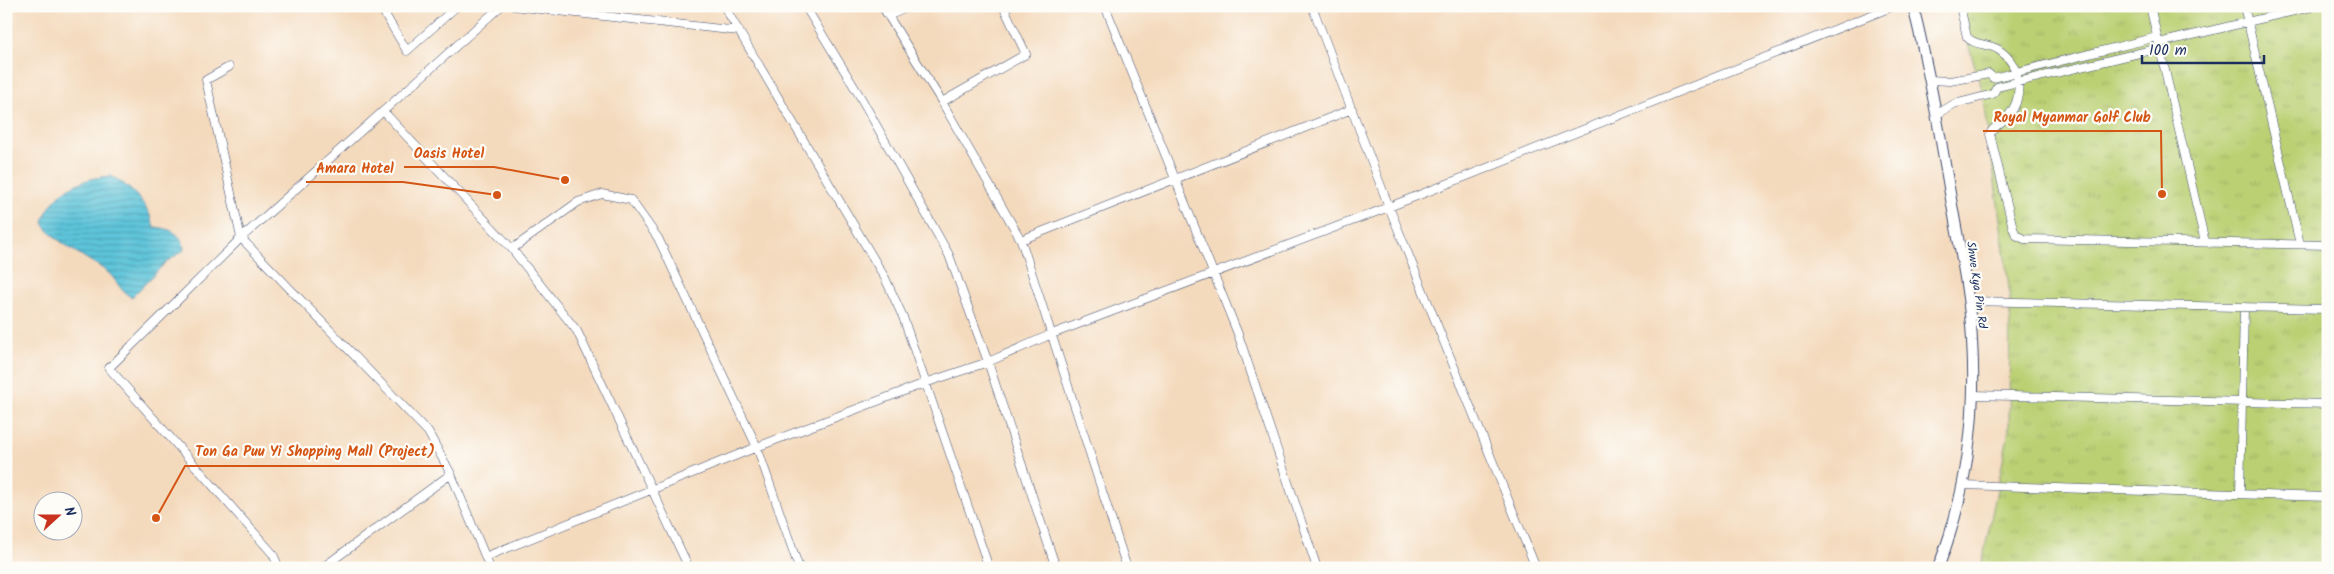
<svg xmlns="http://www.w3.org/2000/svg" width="2334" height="574" font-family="Kalam,sans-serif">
	<defs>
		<pattern id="grass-tufts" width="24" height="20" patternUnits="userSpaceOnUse" patternTransform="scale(1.25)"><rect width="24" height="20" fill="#bbd073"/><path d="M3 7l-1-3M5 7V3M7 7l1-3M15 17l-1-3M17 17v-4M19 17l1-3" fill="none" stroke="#a0b366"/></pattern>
		<pattern id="water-rules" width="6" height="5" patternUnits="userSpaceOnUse" patternTransform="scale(1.25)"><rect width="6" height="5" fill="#5dc4da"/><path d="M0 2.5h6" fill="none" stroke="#4ca0b4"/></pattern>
	</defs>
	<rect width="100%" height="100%" fill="#fdfcf7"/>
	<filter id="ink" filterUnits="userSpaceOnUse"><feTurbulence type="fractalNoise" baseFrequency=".02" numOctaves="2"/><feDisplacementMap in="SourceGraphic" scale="10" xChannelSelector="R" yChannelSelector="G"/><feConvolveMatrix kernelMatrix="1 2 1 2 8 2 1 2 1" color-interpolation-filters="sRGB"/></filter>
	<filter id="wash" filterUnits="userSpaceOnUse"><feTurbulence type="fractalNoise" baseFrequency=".0096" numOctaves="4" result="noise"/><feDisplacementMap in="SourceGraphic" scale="20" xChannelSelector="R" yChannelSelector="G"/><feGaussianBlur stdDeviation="1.12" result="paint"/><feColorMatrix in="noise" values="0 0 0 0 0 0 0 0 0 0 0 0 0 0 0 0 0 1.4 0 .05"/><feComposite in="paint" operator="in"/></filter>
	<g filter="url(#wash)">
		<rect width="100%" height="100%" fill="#f4dabd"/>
		<path fill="url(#grass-tufts)" stroke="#6b8068" d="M 1956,6 L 2328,6 L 2328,568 L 1981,568 L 2009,431 L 2010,295 L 1983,92 Z"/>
		<path fill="url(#water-rules)" stroke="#3c7a9c" d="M 111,176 C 130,186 149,205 154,227 C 169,228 183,233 184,250 L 165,263 L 132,297 C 120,293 116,277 105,270 C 90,260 48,238 43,222 C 53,191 80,178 111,176 Z"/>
	</g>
	<g filter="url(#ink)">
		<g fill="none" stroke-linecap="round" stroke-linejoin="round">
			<g stroke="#3c496c" stroke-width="9">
				<path id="street" d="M 380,6 L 407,51 L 457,6
					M 513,6 L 739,31
					M 724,6 L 885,278 L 903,317 L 989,568
					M 805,6 L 861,98 L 949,255 L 988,362 L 1056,568
					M 882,6 L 942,102 L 1021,240 L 1127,568
					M 1105,6 L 1238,334 L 1317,568
					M 1312,6 L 1389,207 L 1536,568
					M 1960,6 L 1967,37 C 1974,46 1989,43 1999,50 C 2020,64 2025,95 2009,115 C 2004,122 1993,126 1990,134 L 2013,228 L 2016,235 L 2024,239 L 2328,245
					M 2150,6 L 2205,242
					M 2244,6 L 2300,244
					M 888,16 L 910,6
					M 2159,43 L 2315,6
					M 229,67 L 206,80 L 241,238 L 428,432 L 451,474 L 490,568
					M 1930,80 L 1950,81 L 1989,74 L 1993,78 L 2157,37
					M 942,102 L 1026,54 L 1003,6
					M 384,112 L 512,249 L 577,331 L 689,568
					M 1936,115 L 1954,104 L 1993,94 L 1997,87 L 2160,48
					M 1021,240 L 1352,109
					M 512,249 L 578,202 L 602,194 L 631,200 L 658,238 L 757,447 L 799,568
					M 1968,301 L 2328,309
					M 1973,395 L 2328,404
					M 1962,485 L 2328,497
					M 2240,494 L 2244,307
					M 485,557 L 757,447 L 925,383 L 988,362 L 1052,334 L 1389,207 L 1894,6
					M 279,568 L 273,554 L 109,368 L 241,238 L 501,6
					M 322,568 L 451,474"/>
			</g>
			<g stroke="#3c496c" stroke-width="12">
				<path id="secondary" d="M 1913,6 C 1929,70 1940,134 1951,199 C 1959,246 1970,294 1972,341 C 1977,418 1966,497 1938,568"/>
			</g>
			<use href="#street" stroke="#fff" stroke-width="8"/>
			<use href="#secondary" stroke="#fff" stroke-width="10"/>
		</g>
	</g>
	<g text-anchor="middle" stroke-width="4.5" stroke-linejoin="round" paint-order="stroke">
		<g font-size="12" fill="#1b2f5e" stroke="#fdfcf7">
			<text transform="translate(1977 285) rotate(82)" y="4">Shwe Kya Pin Rd</text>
		</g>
	</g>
	<path fill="none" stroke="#d45514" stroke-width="2" d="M2162 194L2161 131H1983M565 180L494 167H404M497 195L403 182H306M156 518L185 466H444"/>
	<g fill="#d45514" stroke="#fdfcf7" stroke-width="2">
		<circle cx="2162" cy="194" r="5"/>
		<circle cx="565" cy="180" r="5"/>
		<circle cx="497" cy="195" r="5"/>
		<circle cx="156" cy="518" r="5"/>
	</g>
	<g font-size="14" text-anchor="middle" font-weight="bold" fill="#d45514" stroke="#fdfcf7" stroke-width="4.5" stroke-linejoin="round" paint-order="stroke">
		<text x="2072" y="122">Royal Myanmar Golf Club</text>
		<text x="449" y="158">Oasis Hotel</text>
		<text x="355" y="173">Amara Hotel</text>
		<text x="315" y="456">Ton Ga Puu Yi Shopping Mall (Project)</text>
	</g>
	<rect width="2334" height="574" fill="none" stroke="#fdfcf7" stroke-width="25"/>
	<g transform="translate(58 516) rotate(69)"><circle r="24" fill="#fdfcf7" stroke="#a3aaba"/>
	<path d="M0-4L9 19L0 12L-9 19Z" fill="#c8321e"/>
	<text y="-8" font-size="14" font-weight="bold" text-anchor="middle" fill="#1b2f5e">N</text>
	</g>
	<path d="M2142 55v8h122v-8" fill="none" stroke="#1b2f5e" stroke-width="2.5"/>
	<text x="2149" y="55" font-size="15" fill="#1b2f5e" stroke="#fdfcf7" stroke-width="4" paint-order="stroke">100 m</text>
</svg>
